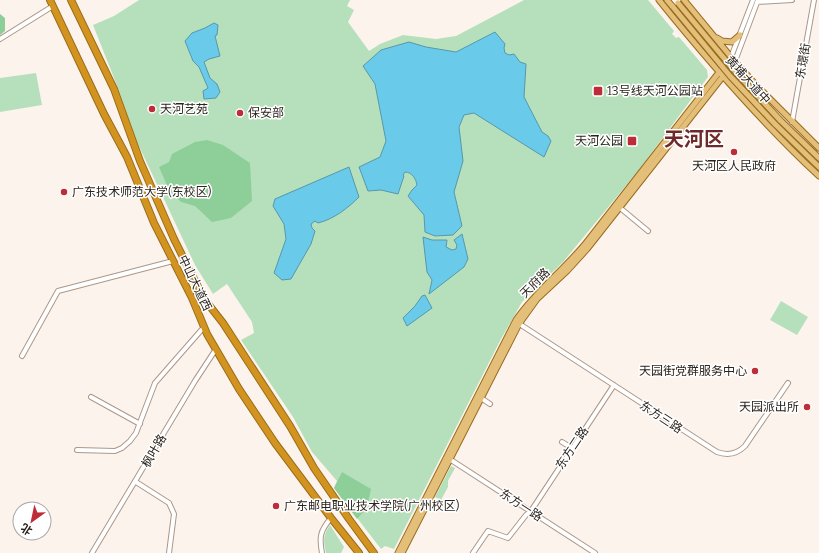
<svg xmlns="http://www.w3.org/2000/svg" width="819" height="553" font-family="Bitter,'Noto Sans SC',serif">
	<rect width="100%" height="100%" fill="#fdf3ed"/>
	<path fill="#b6e0bb" d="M 139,0 L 350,0 L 347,6 L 354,10 L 348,22 L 369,51 L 380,44 L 403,35 L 436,39 L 456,36 L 524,0 L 648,0 L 674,31 L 672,34 L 676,38 L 679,37 L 707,70 L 708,77 L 638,171 L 563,262 L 522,302 L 501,339 L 394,549 L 385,546 L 381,549 L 334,488 L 337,481 L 312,452 L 293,417 L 241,340 L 254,333 L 252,322 L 227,284 L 213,294 L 195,265 L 137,142 L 116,83 L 93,25 L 114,16 Z
		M 36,73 L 42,105 L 0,112 L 0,78 Z
		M 781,301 L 808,317 L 797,335 L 770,320 Z
		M 451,466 L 455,468 L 448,481 L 448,487 L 441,500 L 435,497 Z
		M 330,525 L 344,547 L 341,553 L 326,553 C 323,540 323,536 330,525 Z"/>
	<path fill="#8ecf99" d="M 0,14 L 5,18 L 5,31 L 0,35 Z
		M 207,140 L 223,145 L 250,163 L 252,201 L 231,218 L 212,222 L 195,206 L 181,202 L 169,190 L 159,167 L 169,162 L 172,154 L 195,142 Z
		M 342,472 L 371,489 L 367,508 L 357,519 L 334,488 Z"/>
	<path fill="#69caea" stroke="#5698ac" d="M 214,23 L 218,25 L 217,35 L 215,36 L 220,56 L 209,59 L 204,62 L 210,78 L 217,84 L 220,92 L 216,98 L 204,99 L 203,91 L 208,88 L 199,67 L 193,61 L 185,41 L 192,33 L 205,28 Z
		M 495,32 L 505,44 L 504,48 L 505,53 L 509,55 L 514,54 L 520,62 L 526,64 L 524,97 L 542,132 L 548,136 L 551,141 L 544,157 L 474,113 L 464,115 L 459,127 L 463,161 L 454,192 L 462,226 L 453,235 L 435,236 L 425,232 L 424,215 L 408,196 L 412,190 L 417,185 C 416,179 412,172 405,172 L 403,175 L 404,176 L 398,194 L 381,190 L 368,191 L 359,167 L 380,157 L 386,141 L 375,84 L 363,66 L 381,50 L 409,42 L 426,47 L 456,52 Z
		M 349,167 L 359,197 C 348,208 334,219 318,223 L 315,221 L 311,224 L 312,228 L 315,231 L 311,244 L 291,279 L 282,280 L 274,273 L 286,239 L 284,224 L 273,206 L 275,199 Z
		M 462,234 L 468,259 L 464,267 L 429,294 L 432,280 L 427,272 L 423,237 L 432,240 L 447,240 L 446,247 L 452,250 L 456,249 L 457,245 L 454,240 Z
		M 425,295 L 432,308 L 407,326 L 403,318 L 415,306 L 422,296 Z"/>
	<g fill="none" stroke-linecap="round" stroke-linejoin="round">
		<g stroke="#ad9788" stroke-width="6">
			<path id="minor" d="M 757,2 L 792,0
				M 0,39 L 53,6
				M 731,57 L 753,0
				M 735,61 L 758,0
				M 792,122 L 814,0
				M 619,207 L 648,231
				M 518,323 L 717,452 C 728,456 737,454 745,446 L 788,383
				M 22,356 L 58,291 L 173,261
				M 91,397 L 140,424
				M 481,398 L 490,404
				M 562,442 L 572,448
				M 77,450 L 115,451 L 122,448 L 130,441 L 136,433 L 155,383 L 204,327
				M 448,458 L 595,553
				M 136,482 L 169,503 L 174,514 L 169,553
				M 92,553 L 195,381 L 216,349
				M 322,553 C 319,537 320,531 331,518
				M 473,553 L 488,531 L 508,538 L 526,515 L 531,511 L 614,385"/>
		</g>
		<g stroke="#986c1e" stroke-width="7">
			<path id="major" d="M 659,0 C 709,62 761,122 819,176
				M 667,0 L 673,7
				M 684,0 L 731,57 L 758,87 L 819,148
				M 717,38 L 722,41 L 732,42 L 740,35
				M 780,120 L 819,158
				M 775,124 L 819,167
				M 398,553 L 516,320 C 536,291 564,270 586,243 L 731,57
				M 402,553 L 519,324 L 537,299 L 567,271 L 587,249 L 735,61"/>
		</g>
		<g stroke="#986c1e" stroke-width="8">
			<path id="highway" d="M 50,0 L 104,114 L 127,157 L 154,223 L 192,298 L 207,334 L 239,389 L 275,443 L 331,518 L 359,553
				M 71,0 L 114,89 L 140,161 L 174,239 L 195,281 L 205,300 L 223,323 L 290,426 L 314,468 L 349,519 L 374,553"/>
		</g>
		<use href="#minor" stroke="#fff" stroke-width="4"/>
		<use href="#major" stroke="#e4bf79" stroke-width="5"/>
		<use href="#highway" stroke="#d2941f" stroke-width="6"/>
		<g stroke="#986c1e" stroke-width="7" stroke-linecap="butt">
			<path id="major-bridge" d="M 678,3 L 733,69 L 780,120
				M 673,7 L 730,76 L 775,124"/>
		</g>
		<use href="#major-bridge" stroke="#e4bf79" stroke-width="5"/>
	</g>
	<g fill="#bd2c38" stroke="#fff" stroke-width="1.5">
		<rect x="593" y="86" width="10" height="10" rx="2"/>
		<circle cx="152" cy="109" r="4"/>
		<circle cx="240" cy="113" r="4"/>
		<rect x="627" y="136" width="10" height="10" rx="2"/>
		<circle cx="734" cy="152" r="4"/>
		<circle cx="64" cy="192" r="4"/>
		<circle cx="755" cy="371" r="4"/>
		<circle cx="807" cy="407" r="4"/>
		<circle cx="276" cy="506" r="4"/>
	</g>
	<g text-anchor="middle" stroke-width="3" stroke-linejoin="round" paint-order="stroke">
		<g font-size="12" fill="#2b231d" stroke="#fff">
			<text transform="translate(803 61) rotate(-80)" y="4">东璟街</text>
			<text transform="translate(748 80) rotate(48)" y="4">黄埔大道中</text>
			<text transform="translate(195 283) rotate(64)" y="4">中山大道西</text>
			<text transform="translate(535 283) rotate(-45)" y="4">天府路</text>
			<text transform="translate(661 417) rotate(33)" y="4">东方三路</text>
			<text transform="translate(572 448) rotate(-56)" y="4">东方二路</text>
			<text transform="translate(154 451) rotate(-60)" y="4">枫叶路</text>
			<text transform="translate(521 505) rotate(33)" y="4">东方一路</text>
		</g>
		<g font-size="12" fill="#2b231d" stroke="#fff" text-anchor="start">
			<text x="607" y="95">13号线天河公园站</text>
			<text x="160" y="113">天河艺苑</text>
			<text x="248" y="117">保安部</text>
			<text x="623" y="145" text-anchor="end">天河公园</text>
			<text x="734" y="170" text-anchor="middle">天河区人民政府</text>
			<text x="72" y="196">广东技术师范大学(东校区)</text>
			<text x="747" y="375" text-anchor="end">天园街党群服务中心</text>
			<text x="799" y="411" text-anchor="end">天园派出所</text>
			<text x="284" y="510">广东邮电职业技术学院(广州校区)</text>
		</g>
		<g font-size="20" font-weight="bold" fill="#6f292b" stroke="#fff">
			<text x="694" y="146">天河区</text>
		</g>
	</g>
	<g transform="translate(32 521) rotate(213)"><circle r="19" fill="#ffffff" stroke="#aaa7a5"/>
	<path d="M0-3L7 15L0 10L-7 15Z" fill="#bd2c38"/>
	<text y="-6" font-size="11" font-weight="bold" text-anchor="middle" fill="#2b231d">北</text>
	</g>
</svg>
